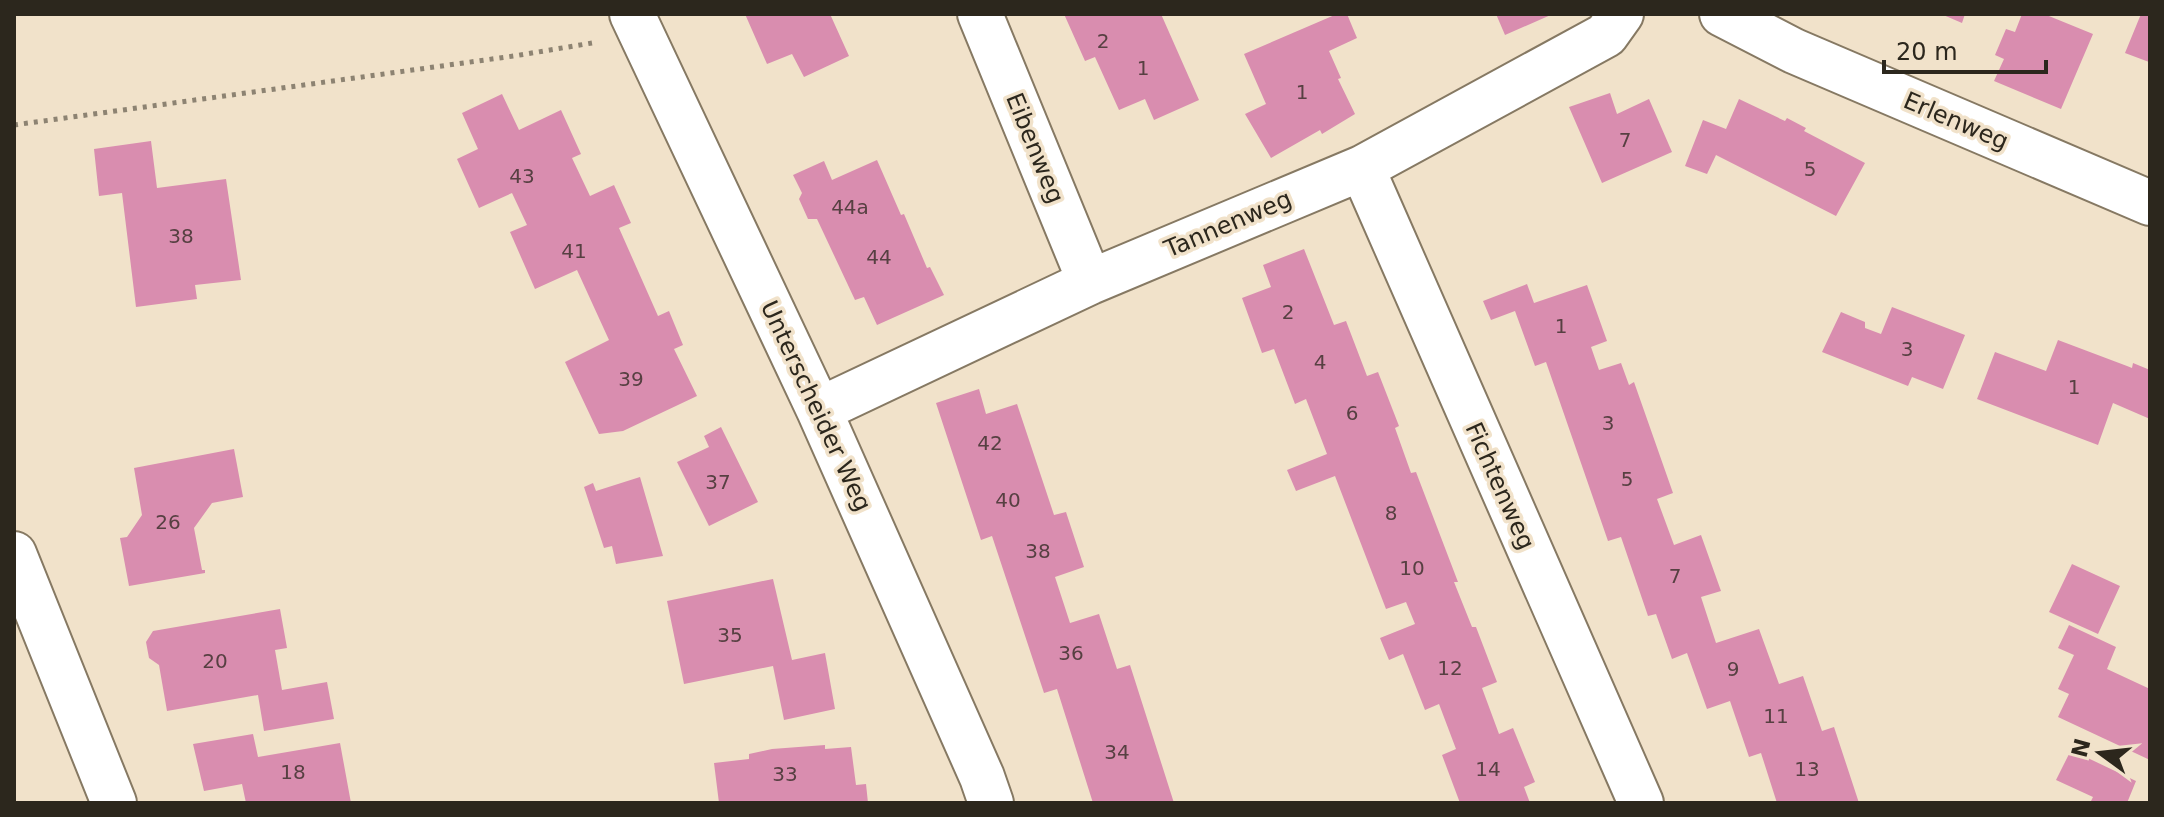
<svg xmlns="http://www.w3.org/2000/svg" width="2164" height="817" font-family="'DejaVu Sans',sans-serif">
	<rect width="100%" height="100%" fill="#f1e2ca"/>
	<path fill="#d98daf" d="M 745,14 L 830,14 L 849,56 L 804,77 L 792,54 L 767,64 Z
		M 1064,14 L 1161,14 L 1199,100 L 1154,120 L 1145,99 L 1119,110 L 1095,57 L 1085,61 Z
		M 1337,14 L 1347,14 L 1357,38 L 1329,51 L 1341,78 L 1338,79 L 1355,114 L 1322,134 L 1320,130 L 1271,158 L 1245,114 L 1266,104 L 1244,54 Z
		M 1496,14 L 1553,14 L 1505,35 Z
		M 1941,14 L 1965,14 L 1962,23 Z
		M 2022,14 L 2044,14 L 2093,34 L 2061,109 L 1994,81 L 2004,59 L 1995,55 L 2006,29 L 2015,32 Z
		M 2141,14 L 2150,14 L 2149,62 L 2125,53 Z
		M 1610,93 L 1617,114 L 1649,99 L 1672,152 L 1602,183 L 1569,107 Z
		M 502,94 L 519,130 L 561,110 L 581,154 L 572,158 L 590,196 L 614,185 L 631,223 L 619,228 L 658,316 L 669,311 L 683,345 L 674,349 L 697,396 L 623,431 L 599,434 L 565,362 L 609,340 L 577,270 L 535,289 L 510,232 L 527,225 L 512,193 L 479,208 L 457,159 L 478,149 L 462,113 Z
		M 1739,99 L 1785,121 L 1787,118 L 1806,128 L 1804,131 L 1865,163 L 1836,216 L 1716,155 L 1707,174 L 1685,166 L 1703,120 L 1726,129 Z
		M 151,141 L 157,188 L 226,179 L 241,280 L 195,285 L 197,299 L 136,307 L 122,193 L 99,196 L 94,149 Z
		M 877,160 L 901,215 L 904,214 L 927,268 L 930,267 L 944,295 L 877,325 L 864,297 L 855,300 L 817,219 L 808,219 L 799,199 L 802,193 L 793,175 L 824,161 L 832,180 Z
		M 1304,249 L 1334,325 L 1346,321 L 1367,376 L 1378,372 L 1399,426 L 1395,428 L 1411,473 L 1416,472 L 1458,582 L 1454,582 L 1472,627 L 1476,627 L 1497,682 L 1482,688 L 1499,734 L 1513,728 L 1535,782 L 1524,787 L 1530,803 L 1460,803 L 1442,755 L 1456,749 L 1439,704 L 1425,710 L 1403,654 L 1389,660 L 1380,638 L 1415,624 L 1406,602 L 1386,609 L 1335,476 L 1296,491 L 1287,470 L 1327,454 L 1306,399 L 1295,404 L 1274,349 L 1262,353 L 1242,298 L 1271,287 L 1263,265 Z
		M 1527,284 L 1534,303 L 1587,285 L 1607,341 L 1591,347 L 1599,370 L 1621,363 L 1629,385 L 1634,382 L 1673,493 L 1657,499 L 1674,545 L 1701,535 L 1721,591 L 1701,597 L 1716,643 L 1759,629 L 1779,684 L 1803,676 L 1822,731 L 1834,727 L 1859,803 L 1777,803 L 1761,753 L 1749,757 L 1730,701 L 1707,709 L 1687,653 L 1672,659 L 1656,614 L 1648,616 L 1621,537 L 1608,541 L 1546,362 L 1535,366 L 1515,311 L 1491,320 L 1483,301 Z
		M 1892,307 L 1965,335 L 1943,389 L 1912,377 L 1908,386 L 1822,352 L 1841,312 L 1865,322 L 1865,328 L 1881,334 Z
		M 2058,340 L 2127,366 L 2132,368 L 2133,363 L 2150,370 L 2150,419 L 2113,403 L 2098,445 L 1977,399 L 1995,352 L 2046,371 Z
		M 979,389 L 986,414 L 1017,404 L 1054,515 L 1066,512 L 1084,567 L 1055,577 L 1070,623 L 1099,614 L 1117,669 L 1130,665 L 1174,803 L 1093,803 L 1057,689 L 1044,693 L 992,536 L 981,540 L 936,403 Z
		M 721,427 L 758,502 L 709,526 L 677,462 L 709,447 L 704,436 Z
		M 234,449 L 243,497 L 212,503 L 194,528 L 202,570 L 205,570 L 205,573 L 129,586 L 120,538 L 127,537 L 142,515 L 134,468 Z
		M 640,477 L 663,556 L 616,564 L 612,546 L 604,548 L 584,487 L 593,483 L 596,491 Z
		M 2072,564 L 2120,586 L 2098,634 L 2049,612 Z
		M 773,579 L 792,660 L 825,653 L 835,709 L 784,720 L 773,666 L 684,684 L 667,601 Z
		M 280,609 L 287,648 L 275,650 L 282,690 L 327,682 L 334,719 L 264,731 L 258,695 L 167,711 L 159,665 L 149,658 L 146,642 L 153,631 Z
		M 2069,625 L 2116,647 L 2107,669 L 2150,689 L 2150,760 L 2058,717 L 2069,694 L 2058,689 L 2074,655 L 2058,648 Z
		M 253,734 L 258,757 L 340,743 L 351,803 L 246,803 L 242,784 L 204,791 L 193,744 Z
		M 825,745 L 825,749 L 851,747 L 856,785 L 866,784 L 868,803 L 719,803 L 714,763 L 749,759 L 749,754 L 772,749 Z
		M 2071,750 L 2136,781 L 2127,803 L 2090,803 L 2093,797 L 2056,780 Z"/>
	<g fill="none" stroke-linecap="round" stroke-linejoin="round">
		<g stroke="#867963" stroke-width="48">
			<path id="street" d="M 632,14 L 819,410 L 982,777 L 991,803
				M 980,14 L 1090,282
				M 1722,14 L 1794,51 L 2150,203
				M 1362,168 L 1641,803
				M 819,410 L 1090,282 L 1362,168 L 1606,35 L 1621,14
				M 14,554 L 114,803"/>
		</g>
		<path stroke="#8d8372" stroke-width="5" stroke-dasharray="4 6" stroke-linecap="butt" d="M 14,125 L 514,56 L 592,43"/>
		<use href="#street" stroke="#fff" stroke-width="44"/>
	</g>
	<g text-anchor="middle" stroke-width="7" stroke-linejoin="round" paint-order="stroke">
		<g font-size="20" fill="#574042">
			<text x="1103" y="48">2</text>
			<text x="1143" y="75">1</text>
			<text x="1302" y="99">1</text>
			<text x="1625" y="147">7</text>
			<text x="1810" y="176">5</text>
			<text x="522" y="183">43</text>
			<text x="850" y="214">44a</text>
			<text x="181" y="243">38</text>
			<text x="574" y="258">41</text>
			<text x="879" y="264">44</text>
			<text x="1288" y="319">2</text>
			<text x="1561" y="333">1</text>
			<text x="1907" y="356">3</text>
			<text x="1320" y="369">4</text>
			<text x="631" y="386">39</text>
			<text x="2074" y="394">1</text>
			<text x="1352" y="420">6</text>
			<text x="1608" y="430">3</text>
			<text x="990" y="450">42</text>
			<text x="1627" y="486">5</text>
			<text x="718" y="489">37</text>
			<text x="1008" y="507">40</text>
			<text x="1391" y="520">8</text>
			<text x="168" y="529">26</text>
			<text x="1038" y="558">38</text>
			<text x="1412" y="575">10</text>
			<text x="1675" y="583">7</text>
			<text x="730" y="642">35</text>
			<text x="1071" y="660">36</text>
			<text x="215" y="668">20</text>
			<text x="1450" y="675">12</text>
			<text x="1733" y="676">9</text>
			<text x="1776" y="723">11</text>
			<text x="1117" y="759">34</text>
			<text x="1488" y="776">14</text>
			<text x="1807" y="776">13</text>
			<text x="293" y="779">18</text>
			<text x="785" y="781">33</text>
		</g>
		<g font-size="24" fill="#2c271d" stroke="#f1e2ca">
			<text transform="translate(1956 121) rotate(23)" y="8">Erlenweg</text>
			<text transform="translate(1035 148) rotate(68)" y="8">Eibenweg</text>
			<text transform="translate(1228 224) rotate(-23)" y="8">Tannenweg</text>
			<text transform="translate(816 406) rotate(65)" y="8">Unterscheider Weg</text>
			<text transform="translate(1500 486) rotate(66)" y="8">Fichtenweg</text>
		</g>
	</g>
	<rect width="2164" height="817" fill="none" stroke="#2c271d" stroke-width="32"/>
	<g transform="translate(2100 753) rotate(285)" stroke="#f1e2ca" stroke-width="6" paint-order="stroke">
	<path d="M0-6L14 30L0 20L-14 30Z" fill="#2c271d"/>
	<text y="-12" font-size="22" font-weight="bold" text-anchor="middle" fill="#2c271d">N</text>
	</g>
	<path d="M1884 60v12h162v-12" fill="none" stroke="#2c271d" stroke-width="4"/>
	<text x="1896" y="60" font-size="24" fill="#2c271d" stroke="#f1e2ca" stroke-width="6" paint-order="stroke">20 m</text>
</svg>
